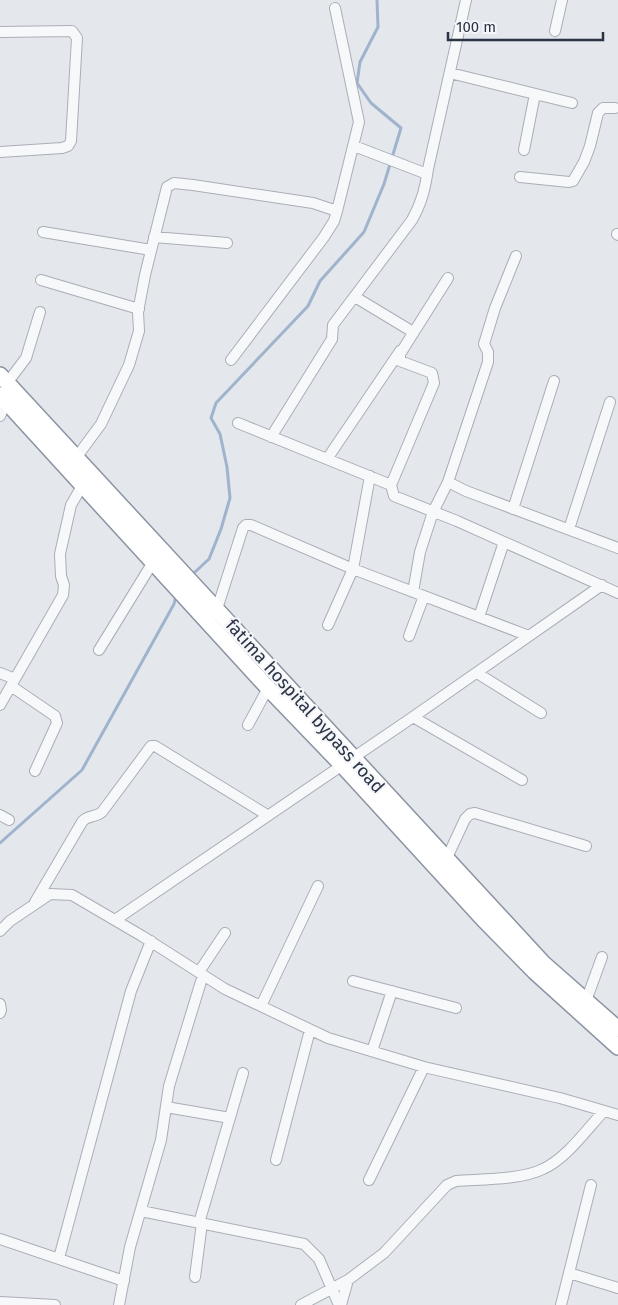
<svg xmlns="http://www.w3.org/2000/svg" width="618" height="1305" font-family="'Fira Sans',sans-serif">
	<rect width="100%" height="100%" fill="#e4e7ec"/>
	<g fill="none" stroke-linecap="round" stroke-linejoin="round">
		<path stroke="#9fb4cc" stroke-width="3" d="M 195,572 L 209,559 L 221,529 L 230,498 L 227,467 L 220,434 L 211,418 L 216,403 L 308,306 L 320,281 L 364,232 L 384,184 L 401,128 L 371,103 L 357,83 L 360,62 L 378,27 L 377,0
			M 0,843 L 82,770 L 174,604 L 176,596"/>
		<g stroke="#a9aeb7" stroke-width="12">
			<path id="minor" d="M 555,31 L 562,0
				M 0,32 L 72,31 L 77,38 L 71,141 L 68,146 L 62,148 L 0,152
				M 450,73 L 572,103
				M 354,146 L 427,174
				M 524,150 L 535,94
				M 520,177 L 569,182 L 573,181 L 584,162 L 590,146 L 598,113 L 603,108 L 615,108
				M 43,232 L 151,250
				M 617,234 L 618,235
				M 154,237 L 227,243
				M 516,256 L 495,308 L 484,344 L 488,352 L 488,362 L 448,482 L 466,491 L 618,548
				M 448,278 L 400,354 L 400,361 L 432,373 L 434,383 L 391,485 L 394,496 L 457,521 L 618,593
				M 41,280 L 139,309
				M 355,297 L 413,332
				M 231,360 L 324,237 L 334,221 L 337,211 L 359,122 L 335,8
				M 7,383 L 26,358 L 40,312
				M 0,416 L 6,402
				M 238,423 L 391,485
				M 271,437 L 332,339 L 333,325 L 412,220 C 422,202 425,189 428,169 L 466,0
				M 327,459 L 400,351
				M 73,462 L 101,424 L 129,365 L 139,331 L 138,312 L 145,275 L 167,187 L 174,183 L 193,185 L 313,203 L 337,211
				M 370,476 L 353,569 L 529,636
				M 513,509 L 554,381
				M 569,529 L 610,402
				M 413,592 L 420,552 L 433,512 L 448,482
				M 217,609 L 243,528 L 246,525 L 251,525 L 353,569 L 328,625
				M 479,617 L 504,542
				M 409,636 L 424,596
				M 99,650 L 153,562
				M 0,673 L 15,679
				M 477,673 L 541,713
				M 11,686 L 55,716 L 57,723 L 35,771
				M 0,705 L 63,595 L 64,585 L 61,576 L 60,554 L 71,505 L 82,486
				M 413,717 L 522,780
				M 248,725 L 268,688
				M 0,815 L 9,820
				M 446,860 L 465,819 L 470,814 L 475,813 L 586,846
				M 35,902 L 82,822 C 87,815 95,818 102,812 L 151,746 L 155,746 L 267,815
				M 115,920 L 413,717 L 602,585
				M 0,931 L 10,921 L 50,894 L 72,895 L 142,936 L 225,989 L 328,1038 L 424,1067 L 560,1098 L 618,1115
				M 199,972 L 225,933
				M 353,981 L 456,1008
				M 0,1004 L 1,1010 L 0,1013
				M 584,1005 L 586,1001 L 602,957
				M 261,1006 L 318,886
				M 372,1051 L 392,991
				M 166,1107 L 230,1118
				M 276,1160 L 310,1030
				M 369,1180 L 424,1067
				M 141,1211 L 304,1244 L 319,1259 L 339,1305
				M 199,1223 L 243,1073
				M 0,1239 L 124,1281
				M 59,1258 L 131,991 L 151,941
				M 569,1273 L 618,1288
				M 195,1277 L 202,1223
				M 0,1302 L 55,1305
				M 119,1305 L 130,1247 L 161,1140 L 169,1086 L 203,975
				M 301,1305 L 348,1280 L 384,1253 L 447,1185 L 456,1181 C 481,1179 521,1180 543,1169 C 566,1159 587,1129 604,1111
				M 341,1305 L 348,1280
				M 561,1305 L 591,1185"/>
		</g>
		<g stroke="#8b94a3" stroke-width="18">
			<path id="highway" d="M 0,375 L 544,964 L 618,1029
				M 0,395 L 268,688 L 342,765 L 483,919 L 535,972 L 618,1047"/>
		</g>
		<use href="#minor" stroke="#f7f8fa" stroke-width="10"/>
		<use href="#highway" stroke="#fff" stroke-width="15"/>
	</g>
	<g text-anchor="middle" stroke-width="4" stroke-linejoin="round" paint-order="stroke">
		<g font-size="18" fill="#2b3445" stroke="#f4f6f9">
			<text transform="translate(305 706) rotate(48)" y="6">fatima hospital bypass road</text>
		</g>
	</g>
	<path d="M448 32v8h155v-8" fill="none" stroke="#2b3445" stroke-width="2.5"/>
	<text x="456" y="32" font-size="15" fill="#2b3445" stroke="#f4f6f9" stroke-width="4" paint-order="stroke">100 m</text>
</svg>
